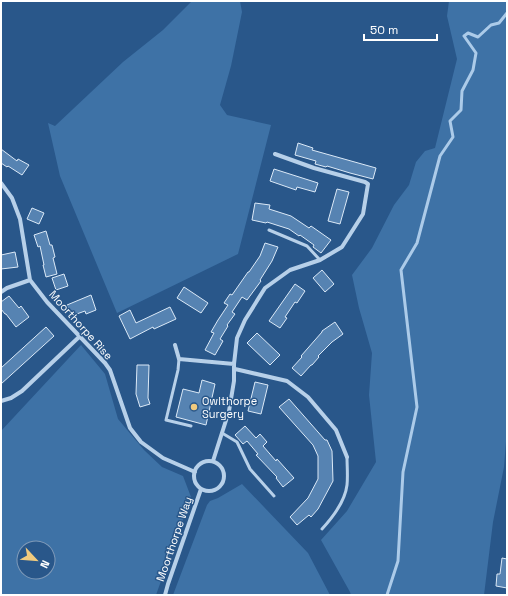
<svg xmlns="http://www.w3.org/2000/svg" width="508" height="596" font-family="'Space Grotesk',sans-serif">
	<rect width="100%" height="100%" fill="#29578a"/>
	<path fill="#3e72a6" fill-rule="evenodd" d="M 192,1 L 240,1 L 242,12 L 231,66 L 220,105 L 227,115 L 271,125 L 238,254 L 117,313 L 60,176 L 48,123 L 55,126 L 123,62 L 163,30 Z
		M 449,1 L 507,1 L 507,429 L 504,467 L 493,522 L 484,595 L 351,595 L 350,592 L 321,540 L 347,511 L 376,462 L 369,395 L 372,353 L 359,308 L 352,275 L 372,248 L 394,205 L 409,185 L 416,162 L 425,151 L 435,148 L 457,59 L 447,16 Z
		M 81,345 L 105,374 L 118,419 L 144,450 L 162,467 L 183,476 L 191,497 L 156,595 L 1,595 L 1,431 ZM 24,548 L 48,548 L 48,572 L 24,572 Z
		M 242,484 L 308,553 L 330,595 L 173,595 L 207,505 L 210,501 L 218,498 Z"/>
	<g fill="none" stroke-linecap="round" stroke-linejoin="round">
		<path stroke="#accbe9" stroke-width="3" d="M 387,595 L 398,561 L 403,472 L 417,407 L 401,270 L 417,243 L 440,156 L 453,137 L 450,121 L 461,110 L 462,91 L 473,70 L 476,53 L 464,36 L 468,33 L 478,37 L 491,25 L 499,23 L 507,13"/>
	</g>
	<path fill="#5683b2" stroke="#dbe9f7" d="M 298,143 L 313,148 L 312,150 L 376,168 L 373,179 L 350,173 L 327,166 L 326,167 L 315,164 L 316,161 L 295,155 Z
		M 1,149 L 17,161 L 18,159 L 29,165 L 22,175 L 8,166 L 7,167 L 1,163 Z
		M 274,169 L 318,183 L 315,192 L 297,187 L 296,190 L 270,181 Z
		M 337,189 L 349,192 L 340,224 L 328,221 Z
		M 255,203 L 270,205 L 269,209 L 291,216 L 309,228 L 311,226 L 331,240 L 321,253 L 313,247 L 314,245 L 300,235 L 299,236 L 289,229 L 267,222 L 266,223 L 252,220 Z
		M 32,208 L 44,213 L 39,224 L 27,219 Z
		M 46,231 L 50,245 L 52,245 L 55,257 L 53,258 L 57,274 L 46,277 L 43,265 L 44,265 L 40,246 L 38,247 L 34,235 Z
		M 265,243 L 278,247 L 272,261 L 260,280 L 261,281 L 247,300 L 242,297 L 232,312 L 235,314 L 227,325 L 228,326 L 220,339 L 223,341 L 215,355 L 205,350 L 214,333 L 211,332 L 218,320 L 228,305 L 224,303 L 230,294 L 232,295 L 248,272 L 249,272 L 260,256 Z
		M 15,252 L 18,267 L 1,269 L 1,255 Z
		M 322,270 L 334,284 L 325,292 L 313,278 Z
		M 64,274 L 68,286 L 56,290 L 52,278 Z
		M 295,284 L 305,291 L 297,303 L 295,302 L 285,317 L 287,318 L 280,328 L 269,321 Z
		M 184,287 L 208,303 L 201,313 L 177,298 Z
		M 91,295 L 96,310 L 86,314 L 85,311 L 71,316 L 67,305 Z
		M 9,296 L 19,308 L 21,306 L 29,317 L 16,327 L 6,314 L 5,314 L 1,309 L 1,302 Z
		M 170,307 L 176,319 L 154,329 L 153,327 L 130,339 L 119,316 L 130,310 L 136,323 Z
		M 335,322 L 343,334 L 332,342 L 318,356 L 319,357 L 312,365 L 311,365 L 301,376 L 292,368 L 302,357 L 301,356 L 322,332 L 322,331 Z
		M 46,327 L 54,336 L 1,384 L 1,368 Z
		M 257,333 L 280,355 L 270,365 L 247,343 Z
		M 137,365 L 149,365 L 148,398 L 150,404 L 140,407 L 136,394 Z
		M 202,380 L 215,384 L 206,425 L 176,417 L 183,389 L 199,393 Z
		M 255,382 L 268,385 L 261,414 L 248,411 Z
		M 289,399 L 325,440 L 327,440 L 332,451 L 333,481 L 318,509 L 311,517 L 309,515 L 297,525 L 290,517 L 308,498 L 318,479 L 318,456 L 313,445 L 279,407 Z
		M 245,426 L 256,438 L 260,434 L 267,442 L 263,446 L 276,461 L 277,459 L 294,478 L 283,487 L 276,478 L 277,477 L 256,455 L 258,454 L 247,441 L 243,444 L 235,435 Z
		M 502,558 L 507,559 L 507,588 L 496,586 L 497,574 L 500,574 Z"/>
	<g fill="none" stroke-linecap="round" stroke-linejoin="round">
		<path stroke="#b7d0e9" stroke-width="3" d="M 269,230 L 307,246 L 320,260
			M 179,359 L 178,370 L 166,420 L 191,426
			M 222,433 L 237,442 L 250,469 L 274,496
			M 322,529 C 333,517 345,502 347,485 C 348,476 347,466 347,457"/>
		<path stroke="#b7d0e9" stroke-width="4" d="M 1,183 L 12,198 L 20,219 L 30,280 L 47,302 L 105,363 L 110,370 L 130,428 L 141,442 L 163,458 L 195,472
			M 1,292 L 7,288 L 30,280
			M 175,345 L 179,359 L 234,364
			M 235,369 L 287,381 L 308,397 L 336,430 L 347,457
			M 1,401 L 11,398 L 22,391 L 79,337
			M194 476a15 15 0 1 1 30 0a15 15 0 1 1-30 0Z
			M 213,461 L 229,411 L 234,381 L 234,364 L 237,338 L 245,320 L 265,288 L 290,270 L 320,260 L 342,247 L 363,214 L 368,184 L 365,182 L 314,168 L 275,154
			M 165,595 L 168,584 L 201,489"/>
	</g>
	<circle fill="#f0ca7e" stroke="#29578a" stroke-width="1.5" cx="194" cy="407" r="4"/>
	<g text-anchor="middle" stroke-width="3" stroke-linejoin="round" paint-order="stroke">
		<g font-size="11" fill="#fff" stroke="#29578a">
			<text transform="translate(81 325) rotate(48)" y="4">Moorthorpe Rise</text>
			<text transform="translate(174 539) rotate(-71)" y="4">Moorthorpe Way</text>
		</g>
		<g font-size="11" fill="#fff" stroke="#29578a" text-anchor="start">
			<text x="202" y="405">Owlthorpe<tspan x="202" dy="13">Surgery</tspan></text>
		</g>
	</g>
	<rect width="508" height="596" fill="none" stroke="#ffffff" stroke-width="4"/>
	<g transform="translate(36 560) rotate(116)"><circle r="19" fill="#29578a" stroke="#7f9ab9"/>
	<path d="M0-3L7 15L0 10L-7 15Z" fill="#f0ca7e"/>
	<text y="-6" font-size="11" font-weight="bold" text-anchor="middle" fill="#ffffff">N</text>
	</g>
	<path d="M364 34v6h73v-6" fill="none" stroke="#ffffff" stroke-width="2"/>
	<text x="370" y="34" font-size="12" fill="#ffffff" stroke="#29578a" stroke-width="3" paint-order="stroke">50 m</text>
</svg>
